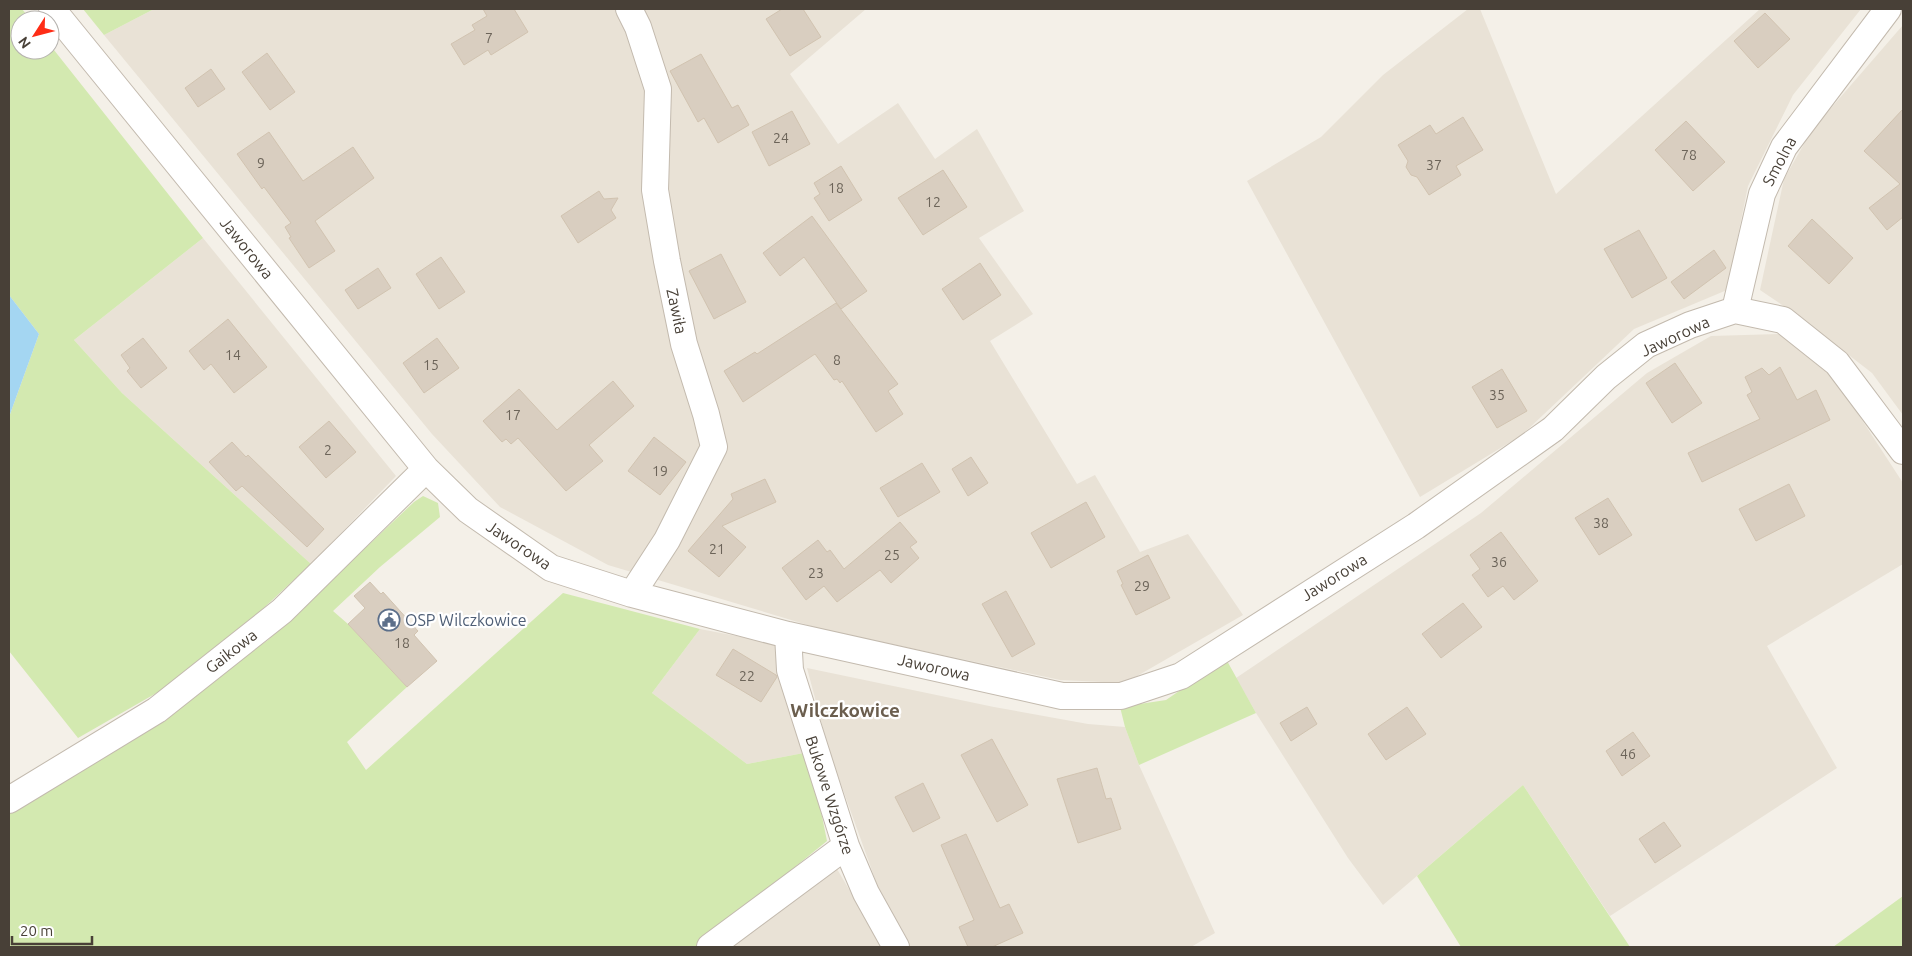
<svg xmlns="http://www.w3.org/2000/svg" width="1912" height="956" font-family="Ubuntu,sans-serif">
	<rect width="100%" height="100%" fill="#f4f0e8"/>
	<path fill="#e9e2d6" d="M 154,9 L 866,9 L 790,74 L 838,144 L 898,103 L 935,159 L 977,129 L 1024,211 L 979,238 L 1033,314 L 990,341 L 1077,484 L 1095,475 L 1140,552 L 1188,534 L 1243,615 L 1125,683 L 1060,680 L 821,629 L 608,565 L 500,507 L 432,434 L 104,35 Z
		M 1468,9 L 1480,9 L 1556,194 L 1760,9 L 1861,9 L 1793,95 L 1748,186 L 1727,290 L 1634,329 L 1522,435 L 1420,497 L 1247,181 L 1321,137 L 1383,75 Z
		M 1903,25 L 1903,415 L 1872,373 L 1797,315 L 1760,290 L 1784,179 L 1812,130 Z
		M 203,238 L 396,476 L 311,564 L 122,393 L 74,340 Z
		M 1779,334 L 1836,380 L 1903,483 L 1903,564 L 1767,646 L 1837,768 L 1610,916 L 1523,785 L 1383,905 L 1348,858 L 1256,713 L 1236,678 L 1481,513 L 1647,373 L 1711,336 Z
		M 700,629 L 778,644 L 809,752 L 747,764 L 652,693 Z
		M 807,668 L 994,707 L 1088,724 L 1125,727 L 1139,765 L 1215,933 L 1191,947 L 909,947 L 879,890 L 829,751 Z
		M 837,869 L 883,947 L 731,947 Z"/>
	<path fill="#d3e9b0" d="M 9,9 L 22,9 L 31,20 L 20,20 L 20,50 L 50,50 L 50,45 L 203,238 L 74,340 L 122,393 L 311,564 L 225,644 L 160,691 L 78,738 L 9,651 L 9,417 L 39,334 L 9,295 Z
		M 83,9 L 154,9 L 104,35 Z
		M 423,496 L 438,503 L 440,517 L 380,567 L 333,611 L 348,624 L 407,687 L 347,742 L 366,770 L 563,593 L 700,629 L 652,693 L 747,764 L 809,752 L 827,841 L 696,947 L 9,947 L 9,808 L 168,712 L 268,640 L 414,502 Z
		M 1226,659 L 1256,713 L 1139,765 L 1125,727 L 1120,707 L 1166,700 Z
		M 1523,785 L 1630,947 L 1461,947 L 1417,876 Z
		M 1903,896 L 1903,947 L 1833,947 Z"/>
	<path fill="#a4d6f2" d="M 9,295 L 39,334 L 9,417 Z"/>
	<path fill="#d9cec0" stroke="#d1c3b0" d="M 483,9 L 514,9 L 528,32 L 491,55 L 488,50 L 464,65 L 451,44 L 475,30 L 472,25 L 487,16 Z
		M 782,9 L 803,9 L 821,37 L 790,56 L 766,19 Z
		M 1765,13 L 1790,39 L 1758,68 L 1734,41 Z
		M 267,53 L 295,92 L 270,110 L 242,72 Z
		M 701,54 L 732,108 L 738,105 L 749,125 L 718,143 L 704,118 L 698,122 L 670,71 Z
		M 211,69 L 225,89 L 198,107 L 185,88 Z
		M 1903,109 L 1903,217 L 1887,230 L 1869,208 L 1900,184 L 1864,151 Z
		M 792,111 L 810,144 L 769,166 L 752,132 Z
		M 1463,117 L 1483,150 L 1456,166 L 1461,175 L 1429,195 L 1417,177 L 1411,175 L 1406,167 L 1408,161 L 1398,145 L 1430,125 L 1436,134 Z
		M 1686,121 L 1725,162 L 1693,191 L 1655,150 Z
		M 269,132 L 303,181 L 353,147 L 374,178 L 315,221 L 335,251 L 309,268 L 289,238 L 291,237 L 285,227 L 291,223 L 264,187 L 262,189 L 237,154 Z
		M 841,166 L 862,200 L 829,221 L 814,198 L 820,194 L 814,183 Z
		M 943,170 L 967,207 L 923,235 L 898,198 Z
		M 599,191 L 604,199 L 618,198 L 611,210 L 616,218 L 578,243 L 561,216 Z
		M 812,216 L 867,291 L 841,309 L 804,257 L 780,276 L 763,253 Z
		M 1812,219 L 1853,258 L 1829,284 L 1788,246 Z
		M 1639,230 L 1667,278 L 1632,298 L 1604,249 Z
		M 1714,250 L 1726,268 L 1684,299 L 1671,282 Z
		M 721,254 L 746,302 L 714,319 L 689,271 Z
		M 441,257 L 465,292 L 439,309 L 416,274 Z
		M 980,263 L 1001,295 L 963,320 L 942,289 Z
		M 378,268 L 391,288 L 358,309 L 345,290 Z
		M 836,303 L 898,384 L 888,391 L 903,414 L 876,432 L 842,381 L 840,383 L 837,379 L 834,380 L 815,354 L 743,402 L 724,371 L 755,352 L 757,354 Z
		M 228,319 L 267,367 L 234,393 L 211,364 L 204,370 L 189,351 Z
		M 143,338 L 167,368 L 141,388 L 127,371 L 130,368 L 121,355 Z
		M 437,338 L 459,368 L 424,393 L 403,363 Z
		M 1675,363 L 1702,403 L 1672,423 L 1646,383 Z
		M 1780,367 L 1797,400 L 1816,390 L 1830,420 L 1702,482 L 1688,453 L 1760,419 L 1747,395 L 1752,392 L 1745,377 L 1762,368 L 1769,375 Z
		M 1502,369 L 1527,411 L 1497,428 L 1472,387 Z
		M 613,381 L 634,406 L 589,445 L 603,461 L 566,491 L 518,438 L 511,444 L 506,439 L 502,442 L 483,421 L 519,389 L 557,430 Z
		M 329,421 L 356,452 L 326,478 L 299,447 Z
		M 654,437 L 686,462 L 660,495 L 628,471 Z
		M 232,442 L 246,457 L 248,455 L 324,529 L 307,547 L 242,486 L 236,491 L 209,462 Z
		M 971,457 L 988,483 L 968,496 L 952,469 Z
		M 922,463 L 940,492 L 898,517 L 880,488 Z
		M 765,479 L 776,502 L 722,526 L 746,547 L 719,577 L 688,551 L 733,499 L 731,494 Z
		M 1789,484 L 1805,516 L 1756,541 L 1739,509 Z
		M 1608,498 L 1632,535 L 1599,555 L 1575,518 Z
		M 1086,502 L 1105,537 L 1051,568 L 1031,533 Z
		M 900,522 L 917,542 L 910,547 L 919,558 L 891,583 L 880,570 L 837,602 L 824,586 L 806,600 L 782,568 L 818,540 L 827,552 L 830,550 L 844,569 Z
		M 1501,532 L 1538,581 L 1514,600 L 1503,586 L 1488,597 L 1472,575 L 1480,569 L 1470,555 Z
		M 1148,555 L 1170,598 L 1136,615 L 1121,585 L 1123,584 L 1117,571 Z
		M 370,582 L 381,594 L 383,592 L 418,631 L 414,635 L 437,661 L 407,687 L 348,624 L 365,608 L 354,596 Z
		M 1006,591 L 1035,644 L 1012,657 L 982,604 Z
		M 1463,603 L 1482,627 L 1441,658 L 1422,634 Z
		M 733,649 L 776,675 L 777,677 L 761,702 L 716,675 Z
		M 1307,707 L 1317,724 L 1291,741 L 1280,723 Z
		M 1407,707 L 1426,734 L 1386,760 L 1368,734 Z
		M 1633,732 L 1650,756 L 1622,776 L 1606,751 Z
		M 992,739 L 1028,805 L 997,822 L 961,755 Z
		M 1097,768 L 1106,799 L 1111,798 L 1121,829 L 1078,843 L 1057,779 Z
		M 923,783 L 940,818 L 913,832 L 895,797 Z
		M 1664,822 L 1681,846 L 1655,863 L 1639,839 Z
		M 966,834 L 1000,908 L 1009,904 L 1023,933 L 992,947 L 968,947 L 959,927 L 974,920 L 941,845 Z"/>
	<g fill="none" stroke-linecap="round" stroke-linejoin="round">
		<g stroke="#c3baae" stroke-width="28">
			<path id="minor" d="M 52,9 L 426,469 L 468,510 L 551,568 L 632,594 L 788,635 L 1062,696 L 1121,696 L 1181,676 L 1416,526 L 1553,429 L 1606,377 L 1646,345 L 1690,325 L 1735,310 L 1783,320 L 1837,363 L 1903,451
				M 629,9 L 638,27 L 658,89 L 655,190 L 667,261 L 684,344 L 706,414 L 714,447 L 667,540 L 632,594
				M 1735,310 L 1762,194 L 1784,147 L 1888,9
				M 788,635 L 790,670 L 846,846 L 866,893 L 896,947
				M 9,800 L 157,710 L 282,611 L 426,469
				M 710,947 L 846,846"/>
		</g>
		<use href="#minor" stroke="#fff" stroke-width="26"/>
	</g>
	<defs>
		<g id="civic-ring" transform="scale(1.125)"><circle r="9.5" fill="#fff" stroke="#5c6f8a" stroke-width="1.5"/><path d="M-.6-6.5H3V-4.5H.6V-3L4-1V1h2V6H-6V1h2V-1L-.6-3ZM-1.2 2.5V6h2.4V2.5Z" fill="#5c6f8a"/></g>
	</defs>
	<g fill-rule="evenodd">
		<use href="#civic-ring" x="389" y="620"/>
	</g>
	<g text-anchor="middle" stroke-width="4.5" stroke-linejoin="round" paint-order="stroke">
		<g font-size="14" fill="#6c6459">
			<text x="489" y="43">7</text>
			<text x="781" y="143">24</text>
			<text x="1689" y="160">78</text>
			<text x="261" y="168">9</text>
			<text x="1434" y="170">37</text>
			<text x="836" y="193">18</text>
			<text x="933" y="207">12</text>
			<text x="233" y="360">14</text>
			<text x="837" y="365">8</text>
			<text x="431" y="370">15</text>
			<text x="1497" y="400">35</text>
			<text x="513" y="420">17</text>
			<text x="328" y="455">2</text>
			<text x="660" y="476">19</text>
			<text x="1601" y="528">38</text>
			<text x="717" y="554">21</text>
			<text x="892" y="560">25</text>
			<text x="1499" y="567">36</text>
			<text x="816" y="578">23</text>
			<text x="1142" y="591">29</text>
			<text x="402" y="648">18</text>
			<text x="747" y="681">22</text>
			<text x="1628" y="759">46</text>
		</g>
		<g font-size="16" fill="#484037" stroke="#fff">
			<text transform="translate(1779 161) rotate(-62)" y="6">Smolna</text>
			<text transform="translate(247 248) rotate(51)" y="6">Jaworowa</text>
			<text transform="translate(677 311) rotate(78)" y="6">Zawiła</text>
			<text transform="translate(1675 336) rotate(-25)" y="6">Jaworowa</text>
			<text transform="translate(519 545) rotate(34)" y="6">Jaworowa</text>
			<text transform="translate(1334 577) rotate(-32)" y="6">Jaworowa</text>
			<text transform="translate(231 651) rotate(-38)" y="6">Gaikowa</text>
			<text transform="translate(934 667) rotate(13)" y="6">Jaworowa</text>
			<text transform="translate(830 795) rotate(72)" y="6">Bukowe Wzgórze</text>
		</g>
		<g font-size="16" fill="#4e5e75" stroke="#fff" text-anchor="start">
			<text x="405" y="626">OSP Wilczkowice</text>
		</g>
		<g font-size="19" font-weight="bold" fill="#6b5e4e" stroke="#fff">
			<text x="845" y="717">Wilczkowice</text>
		</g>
	</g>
	<rect width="1912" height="956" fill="none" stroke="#484037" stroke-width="20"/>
	<g transform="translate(35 35) rotate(234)"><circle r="24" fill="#ffffff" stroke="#b6b3af"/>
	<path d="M0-4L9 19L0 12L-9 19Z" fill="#fe2d16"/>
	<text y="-8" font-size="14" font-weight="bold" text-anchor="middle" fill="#484037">N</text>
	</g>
	<path d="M12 936v8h80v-8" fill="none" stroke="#484037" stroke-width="2.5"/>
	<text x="20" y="936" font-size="15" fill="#484037" stroke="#ffffff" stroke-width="4" paint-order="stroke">20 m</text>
</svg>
